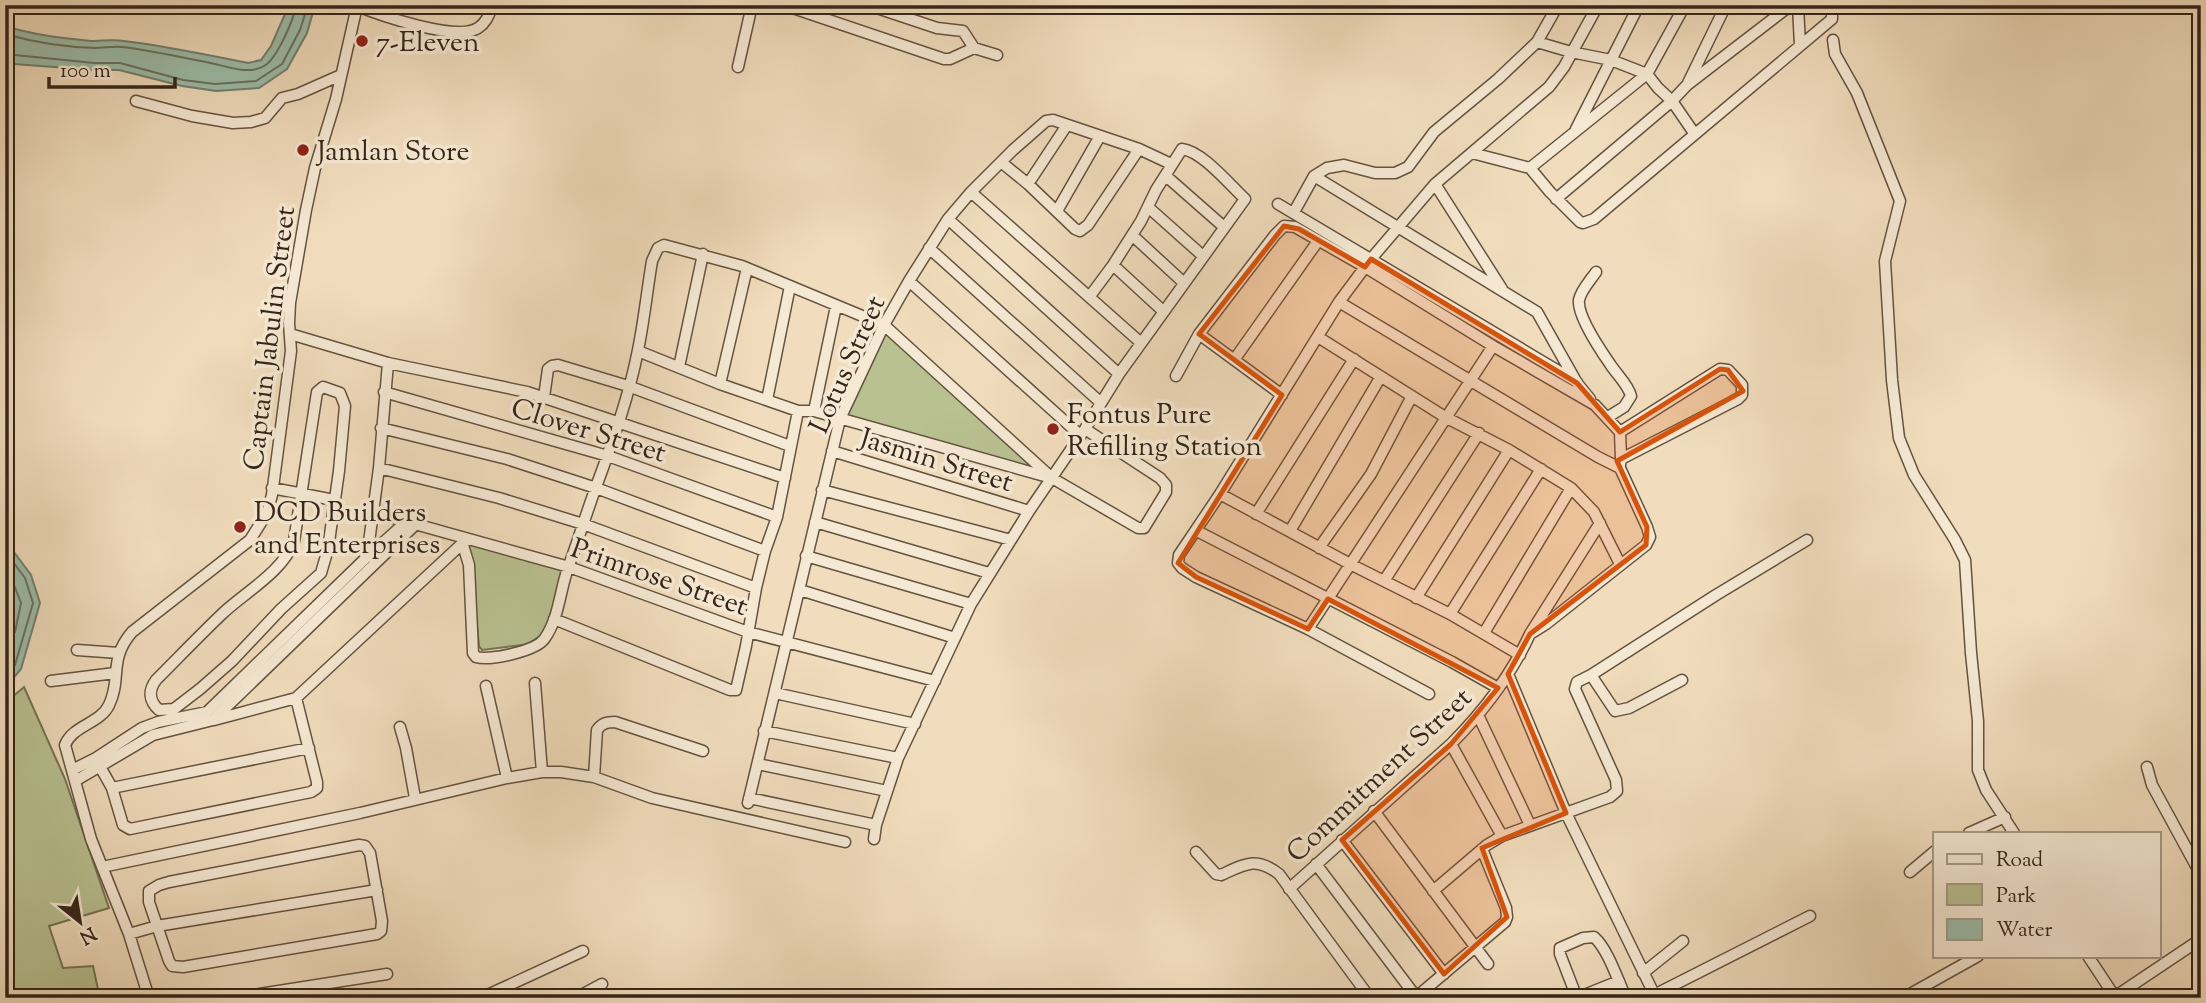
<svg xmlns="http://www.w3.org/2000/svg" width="2206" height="1003" font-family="'Sorts Mill Goudy',serif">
	<rect width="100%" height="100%" fill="#f1ddbd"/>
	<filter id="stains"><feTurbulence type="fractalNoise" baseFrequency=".00286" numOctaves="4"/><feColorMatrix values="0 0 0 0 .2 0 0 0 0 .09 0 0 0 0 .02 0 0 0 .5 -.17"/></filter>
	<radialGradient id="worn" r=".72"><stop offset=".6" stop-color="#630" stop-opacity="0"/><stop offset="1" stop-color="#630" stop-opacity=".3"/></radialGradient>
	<path fill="#b9c191" stroke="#767355" stroke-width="2" d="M 886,332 L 1036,469 L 845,417 Z
		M 469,543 L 566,570 L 550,628 L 538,643 L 482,650 L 479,646 L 471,566 L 466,547 Z
		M 24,687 L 65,779 L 109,908 L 49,926 L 63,968 L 93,966 L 99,994 L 95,998 L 5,998 L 5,703 Z"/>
	<path fill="#9cbdaa" stroke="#728070" stroke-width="2" d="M 289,5 L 315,5 L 307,33 L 287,69 L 259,88 L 216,91 L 182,86 L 119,70 L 94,70 L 14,64 L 5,61 L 5,26 C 33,35 62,38 91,41 C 102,41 113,39 124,41 C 166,46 207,55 248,63 L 261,60 L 271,46 Z
		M 5,540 L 31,575 L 40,603 L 21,669 L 5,688 L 5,642 L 14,602 L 5,584 Z"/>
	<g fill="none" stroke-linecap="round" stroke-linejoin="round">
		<path stroke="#687162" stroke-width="2" d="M 5,34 C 33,42 65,47 95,48 C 104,48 113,46 122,47 C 150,50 178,57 206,62 C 223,65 248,76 264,66 C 277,59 294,19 296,5
			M 5,54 L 94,63 L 120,63 L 183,80 L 215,84 L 256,81 L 282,64 L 300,30 L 308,5
			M 5,551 L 25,578 L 33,603 L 15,665 L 5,677
			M 5,583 L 14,585 L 21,603 L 15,632 L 11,636 L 5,637"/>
		<g stroke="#635342" stroke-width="13">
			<path id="minor" d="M 355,5 C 379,15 457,42 478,28 C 486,23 490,14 492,5
				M 784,5 L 944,59 L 950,59 L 974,48
				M 868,5 L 937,28 L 963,31 L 974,48 L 997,55
				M 1798,5 L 1800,46
				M 1833,40 L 1835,54 L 1857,93 L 1900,201 L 1885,261 L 1892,380 L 1899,438 L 1914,475 L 1955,540 L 1965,560 L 1971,653 L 1978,721 L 1978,770 L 1986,790 L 2014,833
				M 1537,42 L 1571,52 L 1611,60 L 1647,74 L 1658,88 L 1672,101 L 1694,133
				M 738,67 L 752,5
				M 1688,83 L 1726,5
				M 136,101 L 192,116 L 233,123 L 251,122 L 265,118 L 282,98 L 298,94 L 341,75
				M 1576,129 L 1639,5
				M 1472,153 L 1530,168 L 1647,74 L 1685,5
				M 1001,162 L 1028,184 L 1075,229 L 1080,231 L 1088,225 L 1139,149
				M 1530,168 L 1550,192 L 1580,222 L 1583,223 L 1594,219 L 1832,19 L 1832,5
				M 1166,176 L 1224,227
				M 1314,176 L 1537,312 L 1577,383 L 1590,399
				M 1028,184 L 1067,125
				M 1435,184 L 1502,289
				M 971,192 L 1140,342
				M 1556,199 L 1672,101 L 1687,85 L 1791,5
				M 1278,204 L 1577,382
				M 1148,207 L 1203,256
				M 1057,211 L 1100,136
				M 1294,212 L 1314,176 L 1327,168 L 1344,165 L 1375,173 L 1395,173 L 1408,167 L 1434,132 L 1498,79 L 1537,42 L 1558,5
				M 948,219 L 1119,374
				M 1132,235 L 1184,283
				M 929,248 L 1100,402
				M 1113,265 L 1163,311
				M 1596,272 C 1590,281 1581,290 1579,300 C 1577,316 1601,351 1610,364 C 1617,375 1628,384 1631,396 L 1624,407 L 1608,417
				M 909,281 L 1080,435
				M 1339,302 L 1598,457 L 1620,468 L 1647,527 L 1650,537 L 1646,545 L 1546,624 L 1530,634
				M 290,334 L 388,363 L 527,392 L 785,478
				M 1199,334 L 1282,395
				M 1318,337 L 1445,417 L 1509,450 L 1571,488 L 1594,512 L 1620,564
				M 638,351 L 720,384 L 798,411 L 814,411 L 1048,477
				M 1234,360 L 1318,241
				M 679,367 L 703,254
				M 1176,376 L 1199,334 L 1275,235 L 1284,226 L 1295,227 L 1365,267 L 1493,346 L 1595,405 L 1620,432 L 1621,459
				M 720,384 L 747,268
				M 323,387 L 340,393 L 345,406 L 339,471 L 328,549 L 321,573 L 281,609 L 232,661 L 200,689 L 174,709 L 159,710 C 149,701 148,691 156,680 C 178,658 199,636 222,614 C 245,592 283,572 294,541 L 317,392 Z
				M 384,392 L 608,456 L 777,517
				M 544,397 L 548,369 L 552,366 L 558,365 L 628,386 L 790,446
				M 767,400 L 790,286
				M 814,411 L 836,306
				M 381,428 L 507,459 L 596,488 L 765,551
				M 1620,432 L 1720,369 L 1728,370 L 1742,385 L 1742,395 L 1738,399 L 1621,459 L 1620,465
				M 832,451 L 1029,511
				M 379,468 L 499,498 L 583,524 L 756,588
				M 272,488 L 334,500
				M 822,490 L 1011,540
				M 1220,494 L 1352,565 L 1450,614 L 1520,655
				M 372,512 L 569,567 L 748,632 L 935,681
				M 1256,514 L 1354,359
				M 815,522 L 989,573
				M 1197,531 L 1452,662 L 1498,688
				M 1290,531 L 1380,378
				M 463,545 L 469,565 L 473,653 L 476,657 C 490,661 537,651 545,638 C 559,618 560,590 568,568 C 578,541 586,514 596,487 C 612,443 629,397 638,350 C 644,321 647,291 652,261 L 658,248 L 664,245 L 742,266 L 884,325 L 1052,478 L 1138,528 L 1144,528 L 1166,492 L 1166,485 L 1160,478 L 1085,429
				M 1319,548 L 1371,474 L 1412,396
				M 806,556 L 971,604
				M 367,557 L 379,468 L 388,363
				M 1384,581 L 1479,433
				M 800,590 L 955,638
				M 1416,598 L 1509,450
				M 1450,614 L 1541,469
				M 554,619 L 730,690 L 736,690 L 746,646 L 756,588 L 765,551 L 777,517 L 798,411
				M 1308,629 L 1493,346
				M 1484,633 L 1571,488
				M 77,650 L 119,653
				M 1508,674 L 1566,813 L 1656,998
				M 1591,675 L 1615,711 L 1629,708 L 1682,680
				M 51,681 L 115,673
				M 535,683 L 542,772
				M 486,686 L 507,778
				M 775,693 L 915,724
				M 1429,694 L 1308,629 L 1196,577 L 1182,568 L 1178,563 L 1179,555 L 1220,494 L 1339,302 L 1371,259 L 1435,184 L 1549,87 L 1564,67 L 1598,5
				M 1478,715 L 1530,825
				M 214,720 L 296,698 L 466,540
				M 400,727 L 406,748 L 415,798
				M 764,731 L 898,758
				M 1451,744 L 1502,836
				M 98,763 L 112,788 L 123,825 L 130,829 L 311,792 L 317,788 L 317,782 L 296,698
				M 758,764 L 887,791
				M 2147,767 L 2152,785 L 2201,875
				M 72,770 L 96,758 L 142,728 L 158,722 L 207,712 L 367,557 L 406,522
				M 594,777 L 597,730 C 602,723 607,722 615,722 L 703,751
				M 75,781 L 153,735 L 213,720 L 415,525
				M 112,788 L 309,748
				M 749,798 L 876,825
				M 748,803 L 840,419 L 884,325 L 909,281 L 948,219 L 971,192 L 1013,150 L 1046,121 L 1053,120 L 1139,149 L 1171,164
				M 1374,811 L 1488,964
				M 1969,833 L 2005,817
				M 874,839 L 876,825 L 898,758 L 971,604 L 1029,511 L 1085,429 L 1119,374 L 1245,199 C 1230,185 1202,151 1182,149 L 1156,190 L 1141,221 L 1113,265 L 1090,296
				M 1342,840 L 1444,974
				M 359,845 L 365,846 L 370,853 L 382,921 L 381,931 L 377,934 L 183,967 L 172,966 L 169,961 L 149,902 L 149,891 L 159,885 L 169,882 Z
				M 1196,852 L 1216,874 L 1221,875 C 1245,864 1256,856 1279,874 L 1370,998
				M 1316,864 L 1417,998
				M 102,867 L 360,813 L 507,778 L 542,772 L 561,772 L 594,777 L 652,798 L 845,842
				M 1910,872 L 1935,851
				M 1289,889 L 1451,744 C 1483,712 1511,675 1530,634 L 1600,523
				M 1433,891 L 1487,845 L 1502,836 L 1610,797 L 1617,791 L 1616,780 L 1575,689 L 1577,682 L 1591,675 L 1716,595 L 1807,540
				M 129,934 L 157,926 L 377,890
				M 2088,956 L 2115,997
				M 1643,973 L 1683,941
				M 1619,981 L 1577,998 L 1560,954 L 1560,948 L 1583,938 L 1594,937 C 1608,949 1618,981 1626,998
				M 1912,993 L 1978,956
				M 1654,995 L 1810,916
				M 149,998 L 129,934 L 91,839 L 65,745 C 73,725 100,724 109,705 C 122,678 108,660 132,632 L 250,540 L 267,513 L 272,495 L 291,351 L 289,323 L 290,303 L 306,210 L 315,168 L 336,99 L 357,6
				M 233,998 L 387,974
				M 481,998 L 583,951
				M 576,998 L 602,984
				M 1415,998 L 1505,922 L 1507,917 L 1506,908 L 1482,849
				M 2113,998 L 2201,939"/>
		</g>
		<use href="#minor" stroke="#f6e9d4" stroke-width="10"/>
	</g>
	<path fill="#d6540d" fill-opacity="0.2" stroke="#d6540d" stroke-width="5" stroke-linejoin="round" d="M 1284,226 L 1299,229 L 1365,267 L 1371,259 L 1577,383 L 1620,432 L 1720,369 L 1728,370 L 1743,391 L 1617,461 L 1647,527 L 1646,545 L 1530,634 L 1508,674 L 1566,813 L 1482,848 L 1507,917 L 1444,974 L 1342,840 L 1451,744 L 1498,688 L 1328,599 L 1308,629 L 1196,577 L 1178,563 L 1282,395 L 1199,334 Z"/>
	<g fill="#8f2418" stroke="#f6e9d4" stroke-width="2.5">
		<circle cx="362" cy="41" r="7"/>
		<circle cx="303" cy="150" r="7"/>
		<circle cx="1053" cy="429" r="7"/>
		<circle cx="240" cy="527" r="7"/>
	</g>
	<g text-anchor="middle" stroke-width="7" stroke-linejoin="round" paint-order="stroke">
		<g font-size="28" fill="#342519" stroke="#f6e9d4" text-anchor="start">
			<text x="376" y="51">7-Eleven</text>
			<text x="317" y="160">Jamlan Store</text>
			<text x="1067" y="423">Fontus Pure<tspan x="1067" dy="32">Refilling Station</tspan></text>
			<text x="254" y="521">DCD Builders<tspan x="254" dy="32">and Enterprises</tspan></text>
		</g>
		<g font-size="28" fill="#342519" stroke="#f6e9d4">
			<text transform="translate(268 338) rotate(-83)" y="10">Captain Jabulin Street</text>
			<text transform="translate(846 364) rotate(-66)" y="10">Lotus Street</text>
			<text transform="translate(589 429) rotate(17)" y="10">Clover Street</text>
			<text transform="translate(937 459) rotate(17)" y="10">Jasmin Street</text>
			<text transform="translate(660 576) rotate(19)" y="10">Primrose Street</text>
			<text transform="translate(1378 774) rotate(-43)" y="10">Commitment Street</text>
		</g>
	</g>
	<rect width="2206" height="1003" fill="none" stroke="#f1ddbd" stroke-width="28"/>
	<rect x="7" y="7" width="2192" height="989" fill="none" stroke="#342519" stroke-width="3.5"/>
	<rect x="14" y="14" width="2178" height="975" fill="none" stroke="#342519" stroke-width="2"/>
	<rect x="1933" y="832" width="228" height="126" fill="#f6e9d4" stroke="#a89b89" stroke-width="2"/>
	<rect x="1947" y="854" width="35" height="10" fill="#f6e9d4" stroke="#a89b89" stroke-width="2"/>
	<text x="1996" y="866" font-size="21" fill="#342519">Road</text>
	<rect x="1947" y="884" width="35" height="21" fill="#b9c191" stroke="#a89b89" stroke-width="2"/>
	<text x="1996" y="902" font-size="21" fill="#342519">Park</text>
	<rect x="1947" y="919" width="35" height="21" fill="#9cbdaa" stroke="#a89b89" stroke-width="2"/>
	<text x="1996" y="936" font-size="21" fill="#342519">Water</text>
	<g transform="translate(80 922) rotate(150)" stroke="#f6e9d4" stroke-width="5" paint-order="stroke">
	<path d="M0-5L12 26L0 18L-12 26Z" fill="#342519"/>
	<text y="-10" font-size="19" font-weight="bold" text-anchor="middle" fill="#342519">N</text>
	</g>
	<path d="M49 77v10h126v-10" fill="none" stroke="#342519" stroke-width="3.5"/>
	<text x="60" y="77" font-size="21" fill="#342519" stroke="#f6e9d4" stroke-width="5" paint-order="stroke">100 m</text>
	<rect width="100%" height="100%" filter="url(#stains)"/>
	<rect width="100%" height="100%" fill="url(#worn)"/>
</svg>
